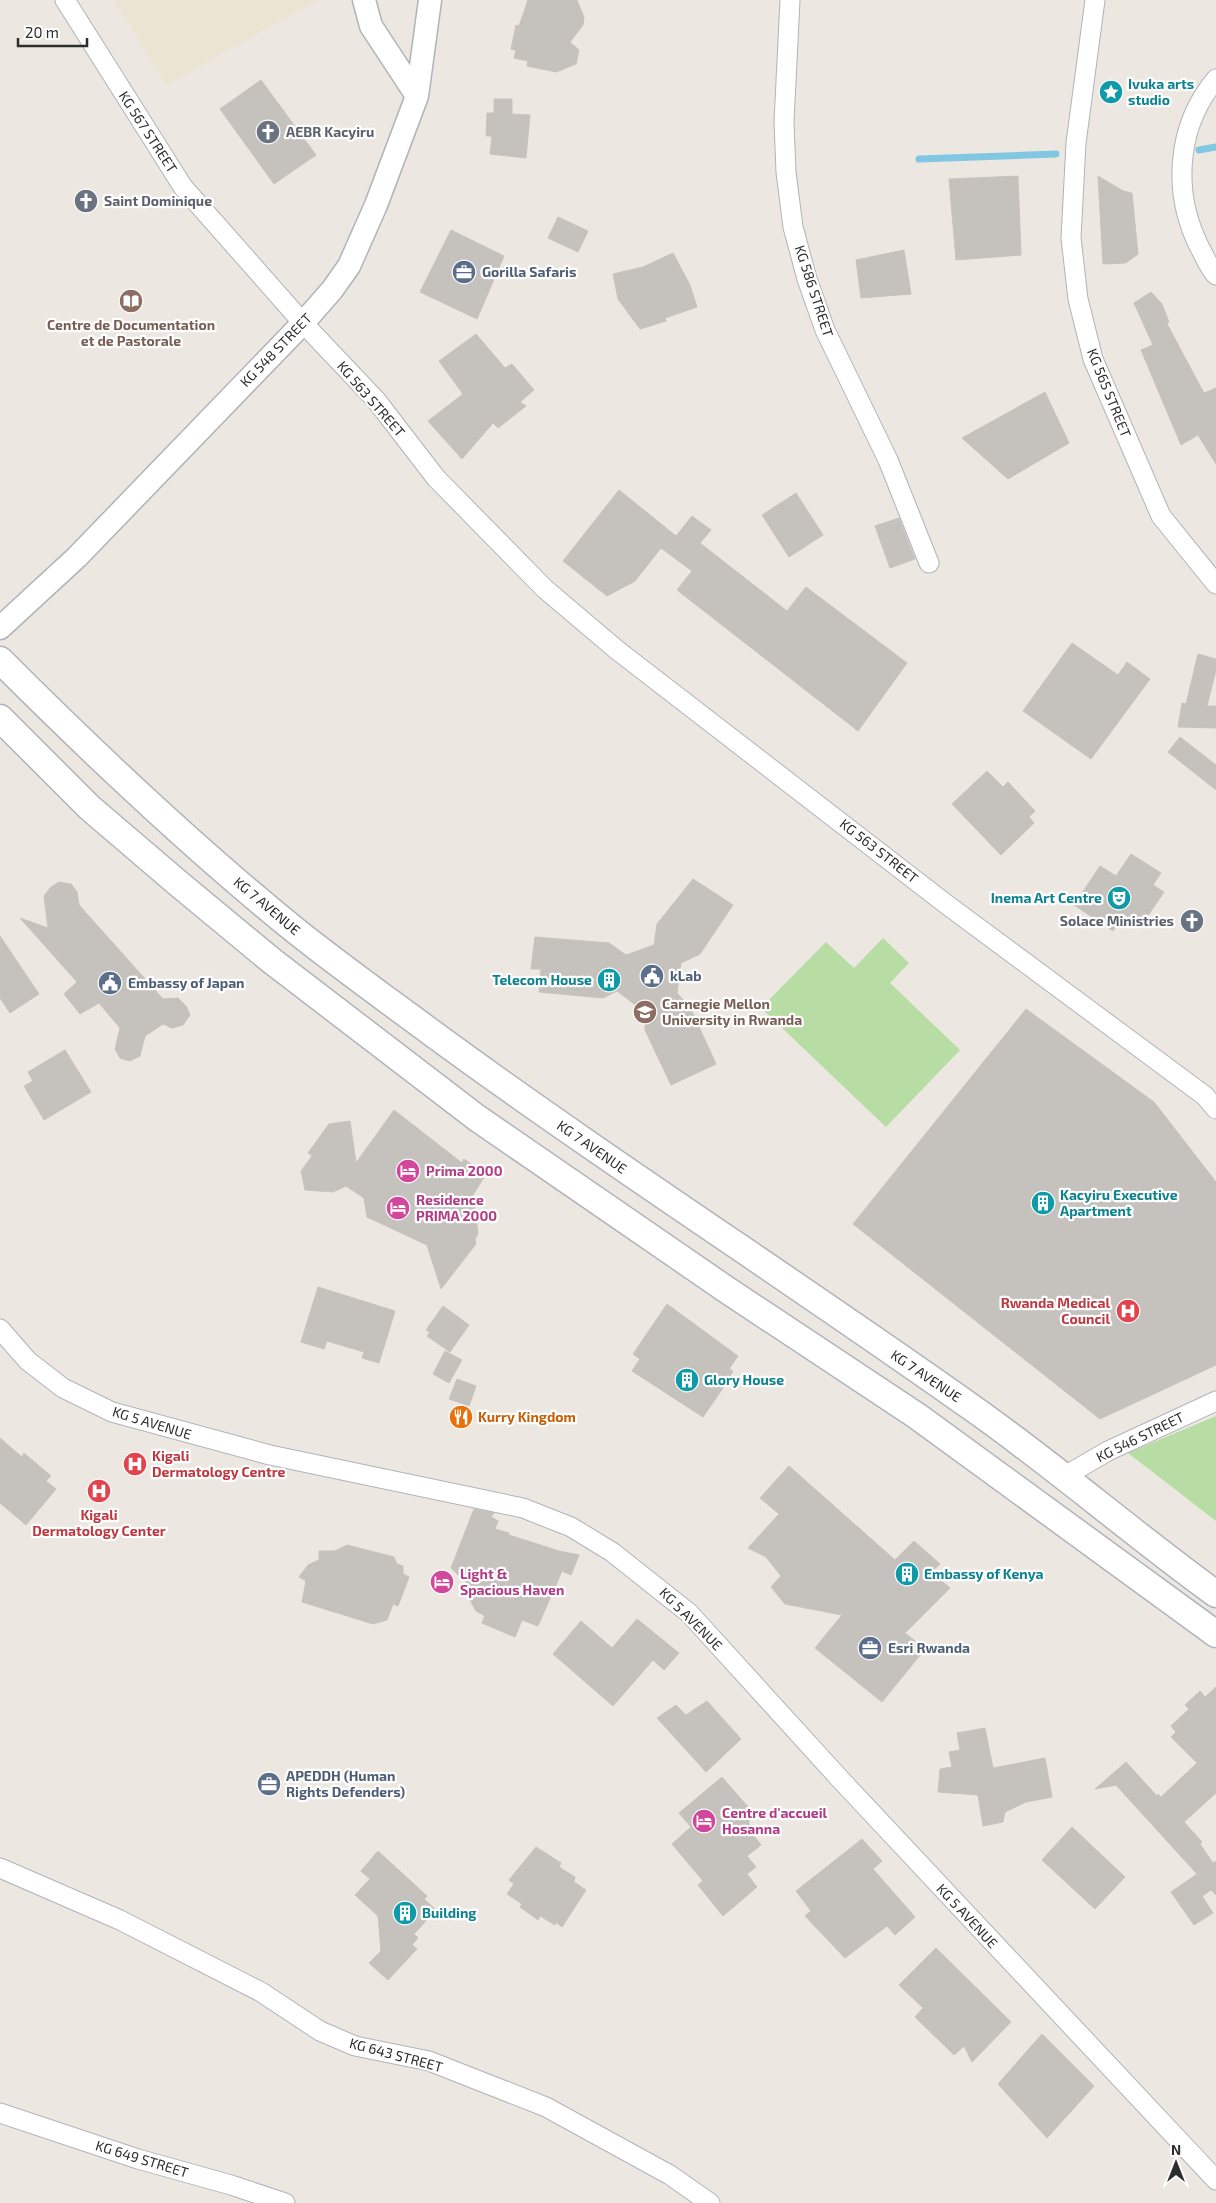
<svg xmlns="http://www.w3.org/2000/svg" width="1216" height="2203" font-family="'Exo 2',sans-serif">
	<rect width="100%" height="100%" fill="#ece8e1"/>
	<path fill="#ece4d3" d="M 114,0 L 318,0 L 166,85 Z"/>
	<path fill="#b7dca4" d="M 883,938 L 909,963 L 890,983 L 960,1050 L 886,1127 L 761,1008 L 826,942 L 854,968 Z
		M 1216,1416 L 1216,1521 L 1128,1453 Z"/>
	<g fill="none" stroke-linecap="round" stroke-linejoin="round">
		<path stroke="#81c7e1" stroke-width="7" d="M 1199,150 L 1216,147
			M 919,159 L 1056,154"/>
	</g>
	<path fill="#c5c1bd" stroke="#c8c3bb" d="M 528,0 L 577,0 L 584,17 L 583,25 L 570,42 L 579,50 L 576,64 L 556,72 L 527,66 L 528,61 L 514,58 L 516,50 L 511,49 L 516,25 L 519,26 Z
		M 261,80 L 316,155 L 274,184 L 220,109 Z
		M 494,99 L 512,99 L 512,114 L 530,115 L 526,158 L 490,154 L 492,136 L 486,136 L 487,113 L 494,113 Z
		M 1018,176 L 1021,255 L 956,260 L 949,179 Z
		M 1098,176 L 1123,191 L 1132,193 L 1138,254 L 1126,263 L 1103,264 Z
		M 558,217 L 588,231 L 578,252 L 548,238 Z
		M 451,230 L 504,256 L 477,319 L 420,292 Z
		M 904,250 L 911,294 L 861,298 L 856,260 Z
		M 673,253 L 690,285 L 697,307 L 665,318 L 666,321 L 640,329 L 618,299 L 613,274 L 643,267 Z
		M 1151,292 L 1162,304 L 1169,322 L 1167,324 L 1204,393 L 1216,388 L 1216,464 L 1198,435 L 1181,445 L 1141,350 L 1153,345 L 1134,303 Z
		M 476,334 L 505,368 L 512,364 L 534,390 L 520,402 L 526,406 L 498,428 L 493,423 L 462,459 L 428,421 L 463,394 L 439,361 Z
		M 1045,392 L 1069,443 L 1008,479 L 962,438 Z
		M 619,490 L 676,536 L 692,516 L 711,530 L 700,543 L 787,611 L 806,587 L 907,663 L 858,731 L 677,590 L 692,571 L 661,548 L 635,581 L 607,596 L 563,561 Z
		M 796,493 L 823,535 L 789,557 L 762,515 Z
		M 899,518 L 915,559 L 890,568 L 875,526 Z
		M 1072,643 L 1118,675 L 1127,662 L 1150,679 L 1091,759 L 1023,711 Z
		M 1198,654 L 1216,659 L 1216,670 L 1207,706 L 1216,706 L 1216,728 L 1178,727 L 1182,703 L 1186,704 Z
		M 1180,737 L 1216,765 L 1216,790 L 1168,752 Z
		M 987,771 L 1003,787 L 1008,782 L 1035,811 L 1029,817 L 1034,823 L 1001,855 L 952,804 Z
		M 1131,854 L 1161,873 L 1153,885 L 1164,892 L 1141,926 L 1124,914 L 1113,931 L 1074,905 L 1100,866 L 1116,876 Z
		M 693,879 L 733,905 L 700,954 L 681,963 L 677,993 L 690,1007 L 716,1064 L 671,1085 L 645,1030 L 645,1012 L 617,991 L 603,998 L 539,992 L 541,969 L 531,969 L 535,937 L 609,943 L 626,955 L 654,945 L 657,924 Z
		M 59,882 L 71,884 L 77,892 L 79,905 L 163,999 L 178,998 L 186,1006 L 190,1015 L 183,1025 L 172,1028 L 163,1024 L 145,1036 L 140,1056 L 130,1061 L 120,1058 L 115,1049 L 120,1028 L 99,1003 L 80,1014 L 64,994 L 77,982 L 20,918 L 48,928 L 44,896 L 50,888 Z
		M 0,936 L 39,994 L 10,1013 L 0,998 Z
		M 1026,1009 L 1154,1102 L 1216,1182 L 1216,1365 L 1100,1419 L 853,1224 Z
		M 65,1050 L 91,1092 L 44,1120 L 24,1086 L 33,1081 L 28,1072 Z
		M 394,1110 L 462,1163 L 464,1159 L 486,1174 L 473,1195 L 478,1234 L 475,1239 L 476,1244 L 441,1289 L 427,1245 L 367,1217 L 364,1198 L 346,1186 L 333,1192 L 305,1190 L 301,1171 L 312,1156 L 308,1153 L 329,1124 L 350,1121 L 356,1163 Z
		M 318,1287 L 395,1311 L 379,1363 L 362,1358 L 364,1352 L 327,1341 L 324,1349 L 301,1342 Z
		M 667,1304 L 738,1356 L 729,1369 L 733,1371 L 723,1388 L 703,1417 L 632,1371 L 640,1359 L 633,1354 Z
		M 443,1306 L 469,1325 L 450,1352 L 427,1336 L 430,1332 L 426,1330 Z
		M 445,1351 L 462,1360 L 449,1383 L 433,1374 Z
		M 457,1379 L 476,1386 L 469,1406 L 449,1399 Z
		M 0,1438 L 22,1457 L 24,1453 L 51,1476 L 46,1481 L 56,1489 L 26,1525 L 0,1503 Z
		M 789,1466 L 895,1560 L 914,1541 L 940,1564 L 931,1572 L 950,1588 L 905,1633 L 925,1649 L 882,1702 L 815,1648 L 842,1615 L 785,1604 L 771,1587 L 781,1576 L 766,1557 L 748,1548 L 779,1514 L 760,1498 Z
		M 474,1509 L 494,1513 L 491,1517 L 498,1521 L 495,1529 L 509,1533 L 509,1535 L 559,1551 L 579,1555 L 571,1575 L 562,1571 L 538,1626 L 522,1620 L 515,1637 L 482,1623 L 485,1616 L 476,1611 L 470,1600 L 474,1590 L 451,1568 Z
		M 347,1545 L 394,1557 L 397,1564 L 403,1566 L 403,1574 L 409,1577 L 398,1606 L 393,1604 L 387,1620 L 373,1624 L 302,1602 L 306,1581 L 299,1577 L 308,1565 L 319,1560 L 319,1551 L 335,1551 Z
		M 637,1619 L 679,1653 L 664,1670 L 653,1660 L 613,1706 L 553,1654 L 581,1621 L 612,1648 Z
		M 1216,1687 L 1216,1793 L 1184,1822 L 1202,1842 L 1200,1844 L 1213,1863 L 1216,1861 L 1216,1895 L 1211,1890 L 1202,1896 L 1213,1913 L 1194,1925 L 1171,1892 L 1197,1874 L 1116,1785 L 1095,1789 L 1126,1762 L 1157,1796 L 1158,1794 L 1161,1797 L 1197,1763 L 1171,1737 L 1176,1732 L 1171,1726 L 1189,1709 L 1185,1705 L 1200,1691 L 1205,1697 Z
		M 707,1701 L 741,1739 L 706,1772 L 657,1718 L 676,1705 L 686,1715 Z
		M 985,1728 L 993,1768 L 1045,1758 L 1052,1797 L 1026,1802 L 1005,1812 L 1003,1822 L 983,1826 L 978,1795 L 938,1792 L 940,1769 L 952,1767 L 949,1752 L 960,1750 L 957,1733 Z
		M 722,1777 L 756,1816 L 748,1822 L 754,1829 L 751,1832 L 761,1845 L 747,1856 L 756,1867 L 747,1874 L 757,1887 L 723,1916 L 698,1885 L 703,1881 L 672,1844 L 691,1827 L 679,1813 Z
		M 1072,1827 L 1125,1877 L 1095,1909 L 1042,1860 Z
		M 862,1839 L 882,1861 L 873,1869 L 915,1917 L 895,1935 L 887,1926 L 845,1958 L 805,1916 L 811,1911 L 796,1891 Z
		M 536,1847 L 561,1863 L 559,1867 L 575,1877 L 574,1882 L 586,1890 L 562,1927 L 556,1922 L 555,1925 L 540,1916 L 538,1920 L 520,1907 L 522,1904 L 507,1894 L 514,1884 L 509,1880 Z
		M 378,1851 L 427,1896 L 424,1899 L 436,1910 L 414,1934 L 418,1938 L 412,1945 L 417,1949 L 388,1980 L 369,1963 L 381,1951 L 378,1916 L 355,1895 L 370,1879 L 361,1871 Z
		M 936,1948 L 1011,2022 L 972,2062 L 964,2046 L 954,2055 L 915,2017 L 923,2008 L 899,1985 Z
		M 1042,2034 L 1094,2086 L 1047,2138 L 998,2084 Z"/>
	<g fill="none" stroke-linecap="round" stroke-linejoin="round">
		<g stroke="#b1b3bb" stroke-width="21">
			<path id="minor" d="M 65,0 L 183,187 L 303,323 L 376,400 L 436,478 L 545,589 L 617,650 L 946,904 L 1205,1096 L 1216,1109
				M 790,0 L 784,122 L 786,172 L 793,227 L 807,279 L 825,330 L 888,460 L 929,563
				M 1095,0 L 1076,143 L 1071,238 L 1078,299 L 1093,359 L 1161,516 L 1216,584
				M 1216,79 C 1176,127 1172,193 1200,248 C 1205,257 1209,268 1216,275
				M 0,1329 L 28,1361 L 63,1388 L 112,1412 L 270,1455 L 523,1508 L 571,1527 L 612,1552 L 689,1613 L 840,1779 L 1216,2180
				M 1065,1476 L 1108,1451 L 1216,1401
				M 0,1868 L 120,1920 L 261,1992 L 320,2031 L 355,2046 L 429,2061 L 546,2107 L 670,2175 L 710,2203
				M 0,2113 L 138,2159 L 231,2185 L 285,2203"/>
		</g>
		<g stroke="#b1b3bb" stroke-width="25">
			<path id="tertiary" d="M 364,0 L 371,26 L 417,96
				M 0,628 L 77,557 L 303,323 L 332,290 L 349,266 L 376,205 L 417,96 L 430,0"/>
		</g>
		<g stroke="#b1b3bb" stroke-width="29">
			<path id="secondary" d="M 0,660 C 95,755 192,847 296,931 C 340,966 386,999 432,1033 C 608,1162 792,1280 971,1407 C 1055,1466 1133,1534 1216,1594
				M 0,718 L 90,808 L 179,884 L 272,961 L 477,1118 L 727,1290 L 917,1416 L 1216,1634"/>
		</g>
		<use href="#minor" stroke="#fff" stroke-width="19"/>
		<use href="#tertiary" stroke="#fff" stroke-width="22"/>
		<use href="#secondary" stroke="#fff" stroke-width="26"/>
	</g>
	<defs>
		<g id="sight-disc" transform="scale(1.25)"><circle r="9.5" fill="#0f9aa8" stroke="#fff"/><path d="M0-6L1.8-2.2L6-1.7L2.9 1.2L3.7 5.4L0 3.3L-3.7 5.4L-2.9 1.2L-6-1.7L-1.8-2.2Z" fill="#fff"/></g>
		<g id="church-disc" transform="scale(1.25)"><circle r="9.5" fill="#6b7280" stroke="#fff"/><path d="M-1.2-6h2.4v3.5h3.3v2.4h-3.3V6h-2.4V-.1h-3.3v-2.4h3.3Z" fill="#fff"/></g>
		<g id="office-disc" transform="scale(1.25)"><circle r="9.5" fill="#5c6f8a" stroke="#fff"/><path d="M-6-3h4V-5.5h4V-3h4V5H-6ZM-1-4.5V-3h2v-1.5ZM-6 0V1H6V0Z" fill="#fff"/></g>
		<g id="library-disc" transform="scale(1.25)"><circle r="9.5" fill="#8d6e63" stroke="#fff"/><path d="M-6-4Q-3-5.5-.7-3.5V5Q-3 3-6 4ZM6-4Q3-5.5 .7-3.5V5Q3 3 6 4Z" fill="#fff"/></g>
		<g id="theatre-disc" transform="scale(1.25)"><circle r="9.5" fill="#0f9aa8" stroke="#fff"/><path d="M-5-5.5Q0-4 5-5.5V0Q5 5 0 6Q-5 5-5 0ZM-3.3-2.5H-1v1.5H-3.3ZM1-2.5H3.3v1.5H1ZM-2.8 1Q0 5.5 2.8 1Z" fill="#fff"/></g>
		<g id="civic-disc" transform="scale(1.25)"><circle r="9.5" fill="#5c6f8a" stroke="#fff"/><path d="M-.6-6.5H3V-4.5H.6V-3L4-1V1h2V6H-6V1h2V-1L-.6-3ZM-1.2 2.5V6h2.4V2.5Z" fill="#fff"/></g>
		<g id="building-disc" transform="scale(1.25)"><circle r="9.5" fill="#0f9aa8" stroke="#fff"/><path d="M-4-6H4V6H1V3H-1V6H-4ZM-2.5-4.3h1.7v1.8h-1.7ZM.8-4.3h1.7v1.8H.8ZM-2.5-1h1.7V.8h-1.7ZM.8-1h1.7V.8H.8Z" fill="#fff"/></g>
		<g id="university-disc" transform="scale(1.25)"><circle r="9.5" fill="#8d6e63" stroke="#fff"/><path d="M0-5L7-2L0 1L-7-2ZM-4 1L0 2.5L4 1V4Q0 6-4 4Z" fill="#fff"/></g>
		<g id="hotel-disc" transform="scale(1.25)"><circle r="9.5" fill="#d1479c" stroke="#fff"/><path d="M-6-4.5h1.5V1H6V5H4.5V3h-9V5H-6ZM-4 0a1.8 1.8 0 1 1 3.6 0ZM.5 0V-2.5h3Q6-2.5 6 0Z" fill="#fff"/></g>
		<g id="hospital-disc" transform="scale(1.25)"><circle r="9.5" fill="#e0444e" stroke="#fff"/><path d="M-5-5h3v3.5h4V-5h3V5h-3V1.5h-4V5h-3Z" fill="#fff"/></g>
		<g id="restaurant-disc" transform="scale(1.25)"><circle r="9.5" fill="#e8710a" stroke="#fff"/><path d="M-5-6h1v4h1v-4h1v4h1v-4h1v5L-1.5 .5V6h-2V.5L-5-1ZM5-6V6H3V1.5H1.5Q1.5-4 5-6Z" fill="#fff"/></g>
	</defs>
	<g fill-rule="evenodd">
		<use href="#sight-disc" x="1111" y="92"/>
		<use href="#church-disc" x="268" y="132"/>
		<use href="#church-disc" x="86" y="201"/>
		<use href="#office-disc" x="464" y="272"/>
		<use href="#library-disc" x="131" y="301"/>
		<use href="#theatre-disc" x="1119" y="898"/>
		<use href="#church-disc" x="1192" y="921"/>
		<use href="#civic-disc" x="652" y="976"/>
		<use href="#building-disc" x="609" y="980"/>
		<use href="#civic-disc" x="110" y="983"/>
		<use href="#university-disc" x="645" y="1012"/>
		<use href="#hotel-disc" x="408" y="1171"/>
		<use href="#building-disc" x="1043" y="1203"/>
		<use href="#hotel-disc" x="398" y="1208"/>
		<use href="#hospital-disc" x="1128" y="1311"/>
		<use href="#building-disc" x="687" y="1380"/>
		<use href="#restaurant-disc" x="461" y="1417"/>
		<use href="#hospital-disc" x="135" y="1464"/>
		<use href="#hospital-disc" x="99" y="1491"/>
		<use href="#building-disc" x="907" y="1574"/>
		<use href="#hotel-disc" x="442" y="1582"/>
		<use href="#office-disc" x="870" y="1648"/>
		<use href="#office-disc" x="269" y="1784"/>
		<use href="#hotel-disc" x="704" y="1821"/>
		<use href="#building-disc" x="405" y="1913"/>
	</g>
	<g text-anchor="middle" stroke-width="4.5" stroke-linejoin="round" paint-order="stroke">
		<g font-size="14" font-weight="bold" fill="#0d838f" stroke="#fff" text-anchor="start">
			<text x="1128" y="89">Ivuka arts<tspan x="1128" dy="16">studio</tspan></text>
			<text x="1102" y="903" text-anchor="end">Inema Art Centre</text>
			<text x="592" y="985" text-anchor="end">Telecom House</text>
			<text x="1060" y="1200">Kacyiru Executive<tspan x="1060" dy="16">Apartment</tspan></text>
			<text x="704" y="1385">Glory House</text>
			<text x="924" y="1579">Embassy of Kenya</text>
			<text x="422" y="1918">Building</text>
		</g>
		<g font-size="14" fill="#2d2d2d" stroke="#fff">
			<text transform="translate(148 132) rotate(57)" y="5">KG 567 STREET</text>
			<text transform="translate(814 291) rotate(72)" y="5">KG 586 STREET</text>
			<text transform="translate(276 350) rotate(-46)" y="5">KG 548 STREET</text>
			<text transform="translate(1109 393) rotate(68)" y="5">KG 565 STREET</text>
			<text transform="translate(371 399) rotate(49)" y="5">KG 563 STREET</text>
			<text transform="translate(879 851) rotate(38)" y="5">KG 563 STREET</text>
			<text transform="translate(267 906) rotate(40)" y="5">KG 7 AVENUE</text>
			<text transform="translate(592 1147) rotate(35)" y="5">KG 7 AVENUE</text>
			<text transform="translate(926 1376) rotate(34)" y="5">KG 7 AVENUE</text>
			<text transform="translate(152 1423) rotate(17)" y="5">KG 5 AVENUE</text>
			<text transform="translate(1140 1437) rotate(-26)" y="5">KG 546 STREET</text>
			<text transform="translate(691 1619) rotate(45)" y="5">KG 5 AVENUE</text>
			<text transform="translate(967 1916) rotate(47)" y="5">KG 5 AVENUE</text>
			<text transform="translate(396 2055) rotate(15)" y="5">KG 643 STREET</text>
			<text transform="translate(142 2159) rotate(17)" y="5">KG 649 STREET</text>
		</g>
		<g font-size="14" font-weight="bold" fill="#5b616d" stroke="#fff" text-anchor="start">
			<text x="286" y="137">AEBR Kacyiru</text>
			<text x="104" y="206">Saint Dominique</text>
			<text x="1174" y="926" text-anchor="end">Solace Ministries</text>
		</g>
		<g font-size="14" font-weight="bold" fill="#4e5e75" stroke="#fff" text-anchor="start">
			<text x="482" y="277">Gorilla Safaris</text>
			<text x="670" y="981">kLab</text>
			<text x="128" y="988">Embassy of Japan</text>
			<text x="888" y="1653">Esri Rwanda</text>
			<text x="286" y="1781">APEDDH (Human<tspan x="286" dy="16">Rights Defenders)</tspan></text>
		</g>
		<g font-size="14" font-weight="bold" fill="#785e54" stroke="#fff">
			<text x="131" y="330">Centre de Documentation<tspan x="131" dy="16">et de Pastorale</tspan></text>
			<text x="662" y="1009" text-anchor="start">Carnegie Mellon<tspan x="662" dy="16">University in Rwanda</tspan></text>
		</g>
		<g font-size="14" font-weight="bold" fill="#b23c85" stroke="#fff" text-anchor="start">
			<text x="426" y="1176">Prima 2000</text>
			<text x="416" y="1205">Residence<tspan x="416" dy="16">PRIMA 2000</tspan></text>
			<text x="460" y="1579">Light &amp;<tspan x="460" dy="16">Spacious Haven</tspan></text>
			<text x="722" y="1818">Centre d'accueil<tspan x="722" dy="16">Hosanna</tspan></text>
		</g>
		<g font-size="14" font-weight="bold" fill="#be3a42" stroke="#fff" text-anchor="end">
			<text x="1110" y="1308">Rwanda Medical<tspan x="1110" dy="16">Council</tspan></text>
			<text x="152" y="1461" text-anchor="start">Kigali<tspan x="152" dy="16">Dermatology Centre</tspan></text>
			<text x="99" y="1520" text-anchor="middle">Kigali<tspan x="99" dy="16">Dermatology Center</tspan></text>
		</g>
		<g font-size="14" font-weight="bold" fill="#c56008" stroke="#fff" text-anchor="start">
			<text x="478" y="1422">Kurry Kingdom</text>
		</g>
	</g>
	<g transform="translate(1176 2163)" stroke="#ffffff" stroke-width="4" paint-order="stroke">
	<path d="M0-4L9 19L0 12L-9 19Z" fill="#2d2d2d"/>
	<text y="-8" font-size="14" font-weight="bold" text-anchor="middle" fill="#2d2d2d">N</text>
	</g>
	<path d="M18 38v8h69v-8" fill="none" stroke="#2d2d2d" stroke-width="2.5"/>
	<text x="25" y="38" font-size="15" fill="#2d2d2d" stroke="#ffffff" stroke-width="4" paint-order="stroke">20 m</text>
</svg>
